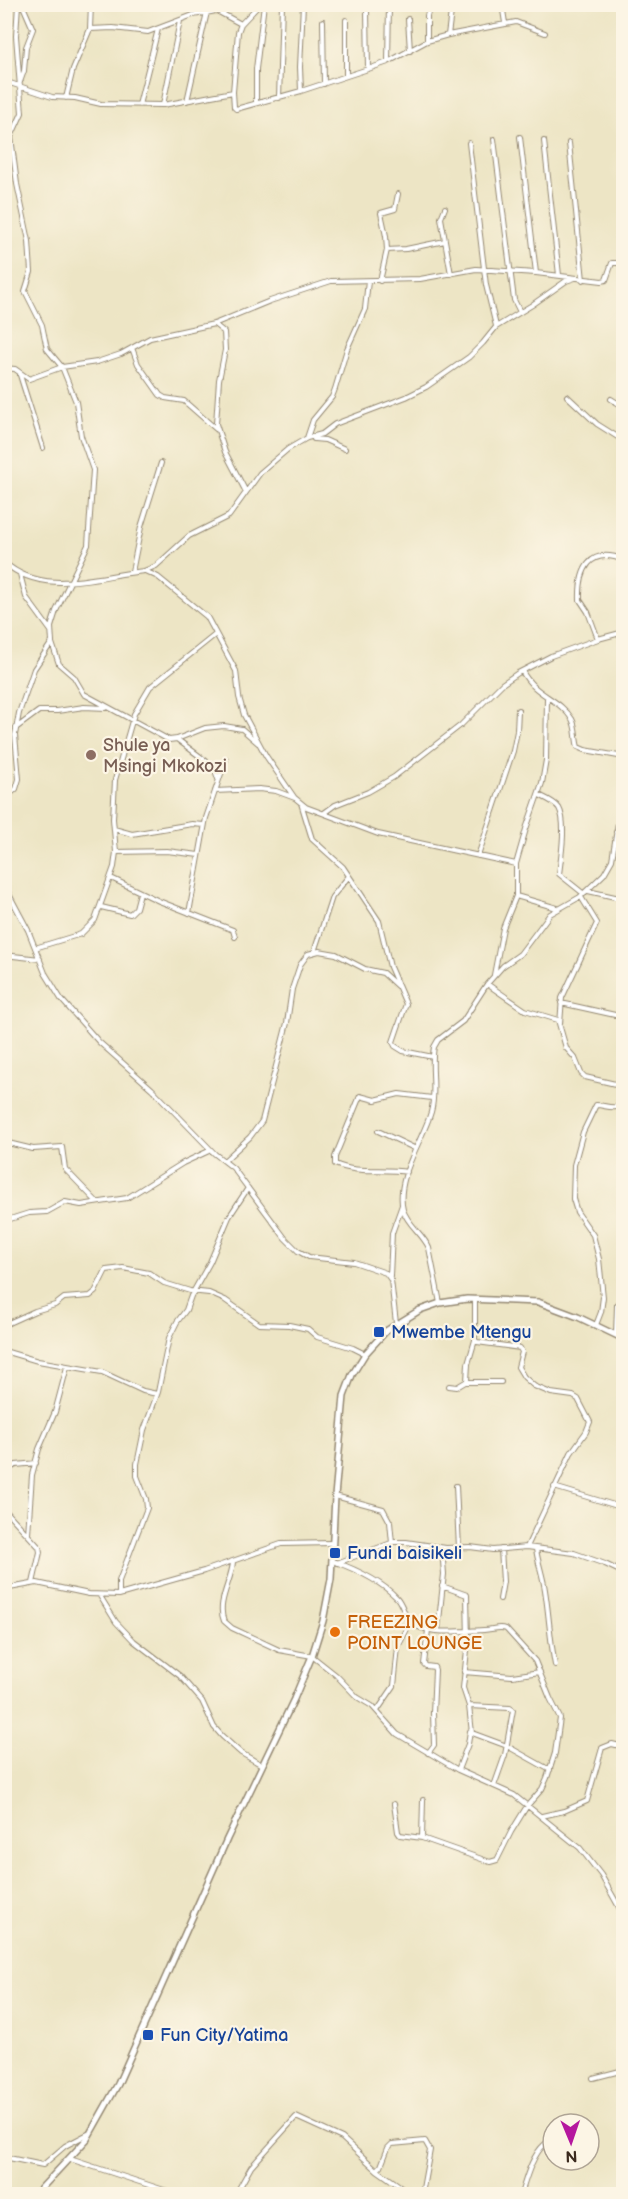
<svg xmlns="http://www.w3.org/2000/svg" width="628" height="2199" font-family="'Balsamiq Sans',sans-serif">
	<rect width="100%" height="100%" fill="#fcf5e5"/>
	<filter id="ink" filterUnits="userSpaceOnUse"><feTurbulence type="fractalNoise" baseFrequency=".0167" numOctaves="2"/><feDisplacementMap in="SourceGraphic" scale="12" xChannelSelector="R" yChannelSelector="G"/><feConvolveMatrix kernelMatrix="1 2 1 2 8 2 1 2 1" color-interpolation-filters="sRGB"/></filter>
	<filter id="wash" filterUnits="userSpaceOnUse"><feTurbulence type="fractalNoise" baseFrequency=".008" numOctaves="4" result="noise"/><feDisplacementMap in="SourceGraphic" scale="24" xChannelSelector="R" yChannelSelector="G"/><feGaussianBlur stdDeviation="1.35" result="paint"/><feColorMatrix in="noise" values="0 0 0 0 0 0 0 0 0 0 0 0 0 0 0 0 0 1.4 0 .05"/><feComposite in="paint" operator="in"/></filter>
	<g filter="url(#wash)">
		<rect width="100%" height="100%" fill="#ede5c5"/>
	</g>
	<g filter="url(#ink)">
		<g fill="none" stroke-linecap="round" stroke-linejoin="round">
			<g stroke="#948872" stroke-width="6">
				<path id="street" d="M 502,4 L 505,23
					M 367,10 L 368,69
					M 4,15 L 13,4
					M 408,19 L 410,51
					M 346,20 L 346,76
					M 323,21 L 324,84
					M 90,29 L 91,4
					M 448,35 L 452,4
					M 427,41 L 427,16 L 430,4
					M 388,62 L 389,4
					M 4,81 L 52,97 L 75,98 L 101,104 L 163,105 L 233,92 L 238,32 L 241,24 L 260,4
					M 20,82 L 24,71 L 26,47 L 33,29 L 23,6
					M 301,91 L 300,67 L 303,4
					M 233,92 L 234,107 L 236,109 L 301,91 L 368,69 L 388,62 L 427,41 L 448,35 L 516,22 L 545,33
					M 66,98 L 73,69 L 90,29 L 113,28 L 148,32 L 193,15 L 217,11 L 241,24
					M 279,98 L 282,4
					M 187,101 L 207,12
					M 256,103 L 256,69 L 264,4
					M 139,105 L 158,29
					M 163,105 L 180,21
					M 520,137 L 536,273
					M 494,139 L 514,300 L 520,312
					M 544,141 L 559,275
					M 469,143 L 486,285 L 496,326
					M 569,143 L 583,280
					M 445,208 L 441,218 L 451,274
					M 387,250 L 406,249 L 445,241
					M 380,281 L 387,250 L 386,236 L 381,213 L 395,209 L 398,194
					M 214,324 L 224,332 L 225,350 L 219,380 L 216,424 L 225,452 L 246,492
					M 132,348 L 138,364 L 160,395 L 165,398 L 184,401 L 216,429
					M 4,368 L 15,369 L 29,379 L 62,367 L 97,362 L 121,354 L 150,338 L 214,324 L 270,301 L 331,281 L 420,279 L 476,269 L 536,273 L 602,281 L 606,280 L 612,263 L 624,263
					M 20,375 L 43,448
					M 567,396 L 597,424 L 624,441
					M 611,399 L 624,407
					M 307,438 L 313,420 L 332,397 L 335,389 L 347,349 L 365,309 L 368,281
					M 314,439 L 325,440 L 345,449
					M 4,562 C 43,598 99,575 144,571 L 156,566 L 189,536 L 229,516 L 260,473 L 288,449 L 307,438 L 322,434 L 335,424 L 406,397 L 426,387 L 469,357 L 483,343 L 496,327 L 532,305 L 566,281 L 575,278
					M 145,571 L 158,577 L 207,617 L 236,671 L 239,697 L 244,715 L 266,756 L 294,797
					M 132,572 L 141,527 L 161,463
					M 20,574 L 26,597 L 51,631
					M 598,639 L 588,612 L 580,600 C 579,570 589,546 624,560
					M 52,643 L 59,664 L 74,677 L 84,694 L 169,740 L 177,739 L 205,728 L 224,726 L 242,729 L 258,743
					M 522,671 C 535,696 559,698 572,719 C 577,728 575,738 578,747 L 585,750 L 624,757
					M 16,728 L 39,711 L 57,711 L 84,707 L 106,708
					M 178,740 L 214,767 L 218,779
					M 215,791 L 259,789 L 276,791 L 295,798 L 306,807 L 378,834 L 516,864
					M 539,795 C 545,798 555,802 559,808 C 567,822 561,858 559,874 L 584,894
					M 4,799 L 16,789 L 19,779 L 15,735 L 19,713 L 34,669 L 52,642 L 51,627 L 56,611 L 88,545 L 93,470 L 81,436 L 76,402 L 62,367 L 47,349 L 42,325 L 25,291 L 31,272 L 29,241 L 17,184 L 11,137 L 22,113 L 16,36 L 18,4
					M 301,803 L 312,839 L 343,867 L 379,921 L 390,967 L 406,1004 L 393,1042 L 395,1046 L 403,1051 L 433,1057
					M 324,813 L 335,805 L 368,792 L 394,777 L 461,725 L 502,684 L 518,673 L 551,656 L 598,639 L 624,632
					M 114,829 L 132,834 L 192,824 L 204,825
					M 616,832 L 624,834
					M 116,852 L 167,851 L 199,855
					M 478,856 L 513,751 L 517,731 L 518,710
					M 111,878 L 159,901 L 233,930 L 235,937
					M 4,885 L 28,930 L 45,973 L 61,999 L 99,1042 L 152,1089 L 215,1154 L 233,1168 L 285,1238 L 298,1251 L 309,1257 L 354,1262 L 386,1273 L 391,1280 L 396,1323
					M 588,891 L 624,899
					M 516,896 L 557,908
					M 101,907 L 130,914 L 136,908 L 140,893
					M 189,913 L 206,818 L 226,759
					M 35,948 L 81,934 L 95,920 L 114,867 L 116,852 L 113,819 L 115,780 L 134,714 L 150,687 L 216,634
					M 314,952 L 332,897 L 349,876
					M 4,955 L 40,959
					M 494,975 L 503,928 L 516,896 L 516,864 L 526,829 L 542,783 L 546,760 L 547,698
					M 487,984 L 525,1010 L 558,1020 L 566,1048 L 575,1058 L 581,1073 L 585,1077 L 624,1086
					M 561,1003 L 624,1017
					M 560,1024 L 562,998 L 597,923 L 581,897
					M 378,1131 L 414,1148
					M 4,1142 L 33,1149 L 62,1147 L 65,1169 L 97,1202
					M 224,1161 L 250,1137 L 262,1121 L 287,1023 L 292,989 L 300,965 L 308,954 L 319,951 L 336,954 L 365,969 L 383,973 L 397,986
					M 407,1172 C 383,1168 357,1174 335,1164 L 335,1157 L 360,1096 L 375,1100 L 399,1094 L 432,1098
					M 4,1221 L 29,1213 L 47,1212 L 65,1202 L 81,1205 L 127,1198 L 183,1163 L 211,1150
					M 390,1276 L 392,1233 L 402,1205
					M 475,1299 L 475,1340 L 477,1342 L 520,1348 L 522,1352 L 518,1367 L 524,1377 L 534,1386 L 551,1393 L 573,1396 L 578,1399 L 590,1422 L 586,1432 L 571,1453 L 527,1547
					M 440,1303 L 429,1248 C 423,1234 408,1225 403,1210 C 395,1178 423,1140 431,1112 C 437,1091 430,1068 434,1047 L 438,1040 L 463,1021 L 487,984 L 503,966 L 520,954 L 550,914 L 580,897 L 604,874 L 612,860 L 618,823 L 624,803
					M 4,1325 L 35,1311 L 55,1305 L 64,1298 L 90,1296 L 95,1292 L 106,1270 L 123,1268 L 149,1273 L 164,1283 L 190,1291 L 209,1293 L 225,1300 L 259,1324 L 289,1325 L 308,1329 L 317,1337 L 353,1348 L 365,1354
					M 596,1325 L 601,1312 L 603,1297 L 599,1259 L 593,1235 L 577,1212 L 573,1199 L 574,1165 L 583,1132 L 596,1105 C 607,1105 618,1113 624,1099
					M 616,1334 L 617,1305 L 624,1297
					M 4,1351 L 38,1361 L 102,1372 L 143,1391 L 157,1394
					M 467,1382 L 501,1382
					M 449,1386 L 457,1387 L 467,1381 L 468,1364 L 475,1340
					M 4,1471 L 16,1465 L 36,1463
					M 456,1486 L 459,1548
					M 554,1487 L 624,1508
					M 335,1496 L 383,1509 L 390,1522 L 392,1543
					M 4,1509 L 39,1547 L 40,1552 L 33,1583
					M 28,1534 L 32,1475 L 39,1449 L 55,1412 L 67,1367
					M 536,1549 C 538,1563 543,1576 545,1590 C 549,1615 550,1640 555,1665
					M 333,1561 C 355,1569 381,1581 397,1598 C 404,1606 405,1621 414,1625 C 433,1635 463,1631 484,1630 C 492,1630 499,1626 506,1629 L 535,1661 L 550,1698 L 560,1718 L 555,1753 L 547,1778 L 542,1789 L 527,1806 L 511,1832 L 497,1860 L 490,1862 L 422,1838 L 400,1835 L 398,1832 L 394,1804
					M 233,1562 C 232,1580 216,1603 224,1621 L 232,1628 L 279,1650 L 312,1656 L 336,1675 L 357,1697 L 372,1706 L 397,1734 L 458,1770 L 514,1795 L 580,1848 L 601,1875 L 624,1916
					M 337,1563 L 394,1542 L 406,1542 L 446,1548 L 470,1547 L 493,1550 L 527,1547 L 574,1553 L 605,1564 L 624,1573
					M 442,1586 L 467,1595 L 468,1641 L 463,1688 L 469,1706 L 472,1733 L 507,1746 L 550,1770
					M 4,1589 L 37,1583 L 89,1594 L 119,1595 L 204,1571 L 281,1544 L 333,1543
					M 119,1595 L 119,1581 L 147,1508 L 146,1499 L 137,1476 L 137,1464 L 144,1430 L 158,1392 L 169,1338 L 177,1322 L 186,1310 L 191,1296 L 210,1262 L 229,1217 L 248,1188
					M 100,1596 L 116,1622 L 134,1641 L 180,1676 L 202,1701 L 214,1727 L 222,1736 L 241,1753 L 262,1765
					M 500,1599 L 503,1582 L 501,1549
					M 428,1630 L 424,1664 L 426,1666 L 434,1667 L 435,1670 L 433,1713 L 434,1745 L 428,1753
					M 438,1630 L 444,1574 L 442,1548
					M 464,1672 L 512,1676 L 540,1672
					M 469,1706 L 510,1708 L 513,1710 L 505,1755 L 494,1786
					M 377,1711 L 394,1686 L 398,1647 L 410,1623
					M 458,1770 L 468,1744 L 470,1731
					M 542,1816 L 564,1811 L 587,1801 L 602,1748 L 612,1744 L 624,1747
					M 422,1838 L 423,1800
					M 593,2078 L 624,2070
					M 589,2135 L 590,2133
					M 4,2157 L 43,2165 L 65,2146 L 88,2134
					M 70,2159 L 176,2194
					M 377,2170 L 381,2166 L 388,2148 L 392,2144 L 425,2141 L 430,2150 L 422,2194
					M 398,2187 L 403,2194
					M 236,2194 L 251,2167 L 296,2117 L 342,2138 L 377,2170 L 411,2194
					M 521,2194 C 526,2179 532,2155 545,2144 L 553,2144"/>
			</g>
			<g stroke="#948872" stroke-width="8">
				<path id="secondary" d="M 36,2194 L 87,2139 L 118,2084 L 227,1839 L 294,1699 L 312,1656 L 323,1621 L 331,1579 L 335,1496 L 344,1396 L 352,1375 L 365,1354 L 386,1331 L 420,1310 L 440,1303 L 467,1299 L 538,1302 L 578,1317 L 624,1339"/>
			</g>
			<use href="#street" stroke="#fff" stroke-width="4"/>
			<use href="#secondary" stroke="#fff" stroke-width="5"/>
		</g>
	</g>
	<circle fill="#8d6e63" stroke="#fcf5e5" stroke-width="2" cx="91" cy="755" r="6"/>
	<g fill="#1a4fb4" stroke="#fcf5e5" stroke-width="2">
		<rect x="373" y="1326" width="12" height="12" rx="3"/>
		<rect x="329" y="1547" width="12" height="12" rx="3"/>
		<rect x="142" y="2029" width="12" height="12" rx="3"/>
	</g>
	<circle fill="#e8710a" stroke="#fcf5e5" stroke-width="2" cx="335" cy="1632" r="6"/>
	<g text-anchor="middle" stroke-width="4.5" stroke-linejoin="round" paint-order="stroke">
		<g font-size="18" fill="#785e54" stroke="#fcf5e5" text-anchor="start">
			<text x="103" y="751">Shule ya<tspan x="103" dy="21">Msingi Mkokozi</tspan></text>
		</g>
		<g font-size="18" fill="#164399" stroke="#fcf5e5" text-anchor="start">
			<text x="391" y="1338">Mwembe Mtengu</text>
			<text x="347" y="1559">Fundi baisikeli</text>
			<text x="160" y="2041">Fun City/Yatima</text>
		</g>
		<g font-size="18" fill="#c56008" stroke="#fcf5e5" text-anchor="start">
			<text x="347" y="1628">FREEZING<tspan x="347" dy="21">POINT LOUNGE</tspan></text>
		</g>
	</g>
	<rect width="628" height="2199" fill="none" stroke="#fcf5e5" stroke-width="24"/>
	<g transform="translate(571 2142) rotate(178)"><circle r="28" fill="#fcf5e5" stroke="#afa495" stroke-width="1.5"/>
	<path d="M0-4.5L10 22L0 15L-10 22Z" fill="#b5179e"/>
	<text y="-9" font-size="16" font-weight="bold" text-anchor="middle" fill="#3b2a1e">N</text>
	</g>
</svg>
